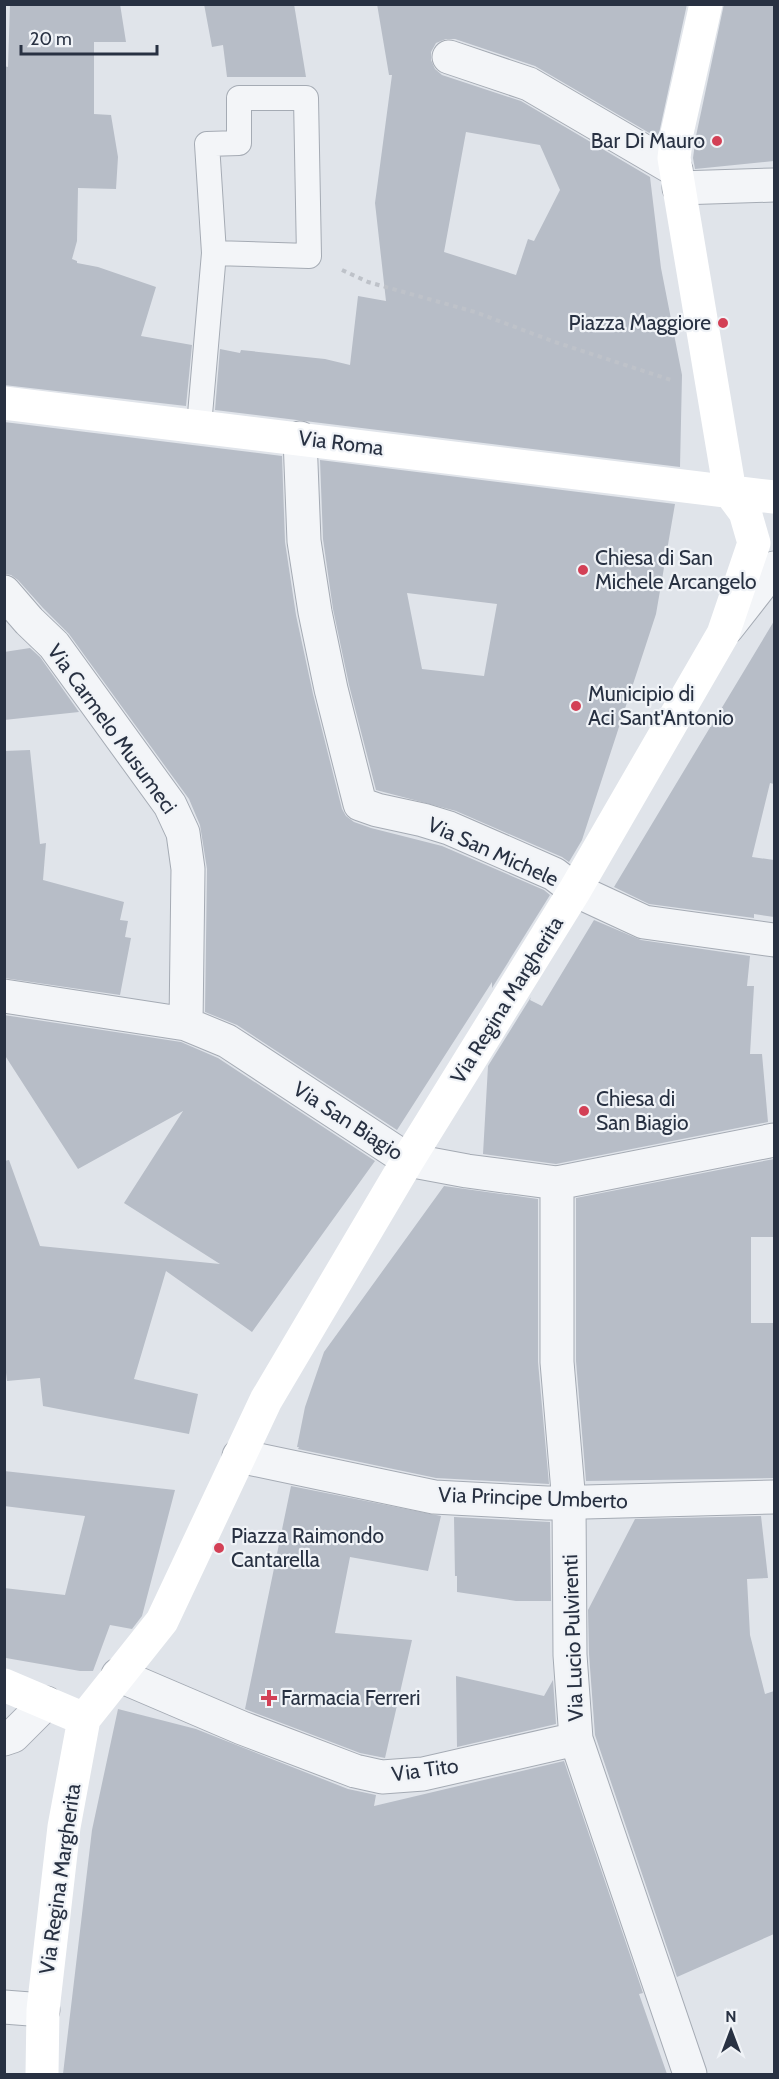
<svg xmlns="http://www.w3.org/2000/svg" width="779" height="2079" font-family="Cabin,sans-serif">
	<rect width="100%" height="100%" fill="#e0e4ea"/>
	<path fill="#b7bdc7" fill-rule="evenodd" d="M 10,4 L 120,4 L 126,42 L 94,42 L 94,114 L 111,115 L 118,157 L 116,189 L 78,188 L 77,241 L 72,259 L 77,261 L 77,263 L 98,267 L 156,287 L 141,336 L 192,345 L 186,406 L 4,385 L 4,66 L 8,67 Z
		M 204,4 L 294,4 L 306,77 L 227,77 L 223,45 L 212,47 Z
		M 377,4 L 687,4 L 658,138 L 535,66 L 455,39 L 446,39 L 436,43 L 431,52 L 431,60 L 435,69 L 442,75 L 521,101 L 650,177 L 661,268 L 682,375 L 680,467 L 215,410 L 220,349 L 240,353 L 241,350 L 325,359 L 350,365 L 358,296 L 386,301 L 375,203 L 392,75 L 389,75 ZM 466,132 L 540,145 L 560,190 L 534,241 L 528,239 L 516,275 L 444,252 Z
		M 724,4 L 774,4 L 774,161 L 695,169 L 693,158 L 696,136 Z
		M 4,422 L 282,456 L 285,542 L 296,615 L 313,694 L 342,809 L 346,816 L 354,822 L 371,828 L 442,846 L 544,890 L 550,895 L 492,988 L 492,982 L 397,1130 L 237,1025 L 205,1012 L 207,869 L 200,825 L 189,799 L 69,634 L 43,608 L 18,580 L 11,575 L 4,574 Z
		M 320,460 L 675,504 L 656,614 L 582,840 L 569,862 L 562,857 L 456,811 L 376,790 L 349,685 L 333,609 L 323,539 ZM 407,593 L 497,604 L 484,676 L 422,669 Z
		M 774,621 L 774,784 L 770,783 L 752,857 L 774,860 L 774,917 L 754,914 L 754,918 L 649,904 L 614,887 Z
		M 30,648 L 40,657 L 79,712 L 4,720 L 4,652 Z
		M 30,750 L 40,844 L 46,843 L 43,880 L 124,902 L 120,920 L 128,921 L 125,937 L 131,938 L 120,995 L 4,978 L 4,751 Z
		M 594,920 L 641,940 L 750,956 L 747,986 L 754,986 L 750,1054 L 762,1054 L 768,1122 L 556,1164 L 483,1154 L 488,1066 L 531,997 L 530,1000 L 542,1006 Z
		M 4,1015 L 181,1042 L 218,1058 L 375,1161 L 252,1332 L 166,1271 L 134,1379 L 198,1394 L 189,1434 L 43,1406 L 40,1378 L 7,1381 L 4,1356 L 4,1161 L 9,1160 L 40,1246 L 220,1264 L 124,1203 L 183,1111 L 78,1169 L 4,1054 Z
		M 774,1159 L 774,1237 L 751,1237 L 751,1323 L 774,1323 L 774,1478 L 586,1481 L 576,1361 L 576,1198 Z
		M 444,1186 L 538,1199 L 538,1362 L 549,1484 L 436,1478 L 298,1449 L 299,1447 L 297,1447 L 305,1407 L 324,1352 Z
		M 4,1471 L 175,1490 L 142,1616 L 132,1629 L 110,1625 L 93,1671 L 80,1671 L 6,1658 L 4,1588 L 65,1595 L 85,1516 L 4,1506 Z
		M 291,1486 L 441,1516 L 428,1571 L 350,1557 L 335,1633 L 412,1640 L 385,1758 L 360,1753 L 245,1709 Z
		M 761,1516 L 768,1578 L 747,1579 L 750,1635 L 765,1694 L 774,1691 L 774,1934 L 677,1977 L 595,1735 L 589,1654 L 588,1610 L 635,1519 Z
		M 454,1517 L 550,1522 L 551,1601 L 516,1601 L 457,1592 L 457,1576 L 455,1576 Z
		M 456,1676 L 544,1696 L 553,1680 L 556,1724 L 457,1747 Z
		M 118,1709 L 196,1729 L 348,1789 L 376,1795 L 374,1806 L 564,1761 L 643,1993 L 639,1994 L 667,2074 L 63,2074 L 92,1830 Z"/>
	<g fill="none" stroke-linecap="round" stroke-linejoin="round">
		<g stroke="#a5abb4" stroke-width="26">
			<path id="lane" d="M 199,426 L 214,253 L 309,256 L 306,98 L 239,98 L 239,143 L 207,144 L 214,253"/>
		</g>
		<g stroke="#a5abb4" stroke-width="35">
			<path id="street" d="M 449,57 L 529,84 L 676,170
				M 679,188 L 774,185
				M 300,438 L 304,541 L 315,612 L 331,689 L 360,804 L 377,810 L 423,820 L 449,828 L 554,874 L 575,890 L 644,922 L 774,940
				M 4,592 L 29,621 L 54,645 L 170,805 L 183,833 L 188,869 L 186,1024
				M 727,628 L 774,568
				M 4,996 L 186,1024 L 227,1041 L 408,1160 L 467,1171 L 557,1183 L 774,1140
				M 557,1183 L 557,1362 L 569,1503 L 570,1655 L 576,1739 L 690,2074
				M 239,1456 L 434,1497 L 547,1503 L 774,1497
				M 118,1675 L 242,1728 L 355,1771 L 382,1777 L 423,1774 L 576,1739
				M 4,1739 L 13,1736 L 46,1703
				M 4,2007 L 43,2010"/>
		</g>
		<path stroke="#bec2c9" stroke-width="4" stroke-dasharray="4.5 4.5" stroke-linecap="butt" d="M 342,270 L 368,282 L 475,312 L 555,342 L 671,380"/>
		<use href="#lane" stroke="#f3f5f8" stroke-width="24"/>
		<use href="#street" stroke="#f3f5f8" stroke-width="33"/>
		<path stroke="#fff" stroke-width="33" d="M 4,403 L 774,497
			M 4,1685 L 84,1719
			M 42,2074 L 43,2010 L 64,1827 L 84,1719 L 162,1621 L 266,1400 L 408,1160 L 575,890 L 723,634 L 754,543 L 745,512 L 730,492 L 674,158 L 677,133 L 706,4"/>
	</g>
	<g fill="#d34056" stroke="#f0f3f7" stroke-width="2">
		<circle cx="717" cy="141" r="6"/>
		<circle cx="723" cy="323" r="6"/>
		<circle cx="583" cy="570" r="6"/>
		<circle cx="576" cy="706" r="6"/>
		<circle cx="584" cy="1111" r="6"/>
		<circle cx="219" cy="1548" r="6"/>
		<path d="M266 1689h6v6h6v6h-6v6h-6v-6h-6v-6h6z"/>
	</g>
	<g text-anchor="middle" stroke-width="4.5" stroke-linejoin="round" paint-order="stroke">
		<g font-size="21" fill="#283142" stroke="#f0f3f7" text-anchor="start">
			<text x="705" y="148" text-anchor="end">Bar Di Mauro</text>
			<text x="711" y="330" text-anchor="end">Piazza Maggiore</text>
			<text x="595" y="565">Chiesa di San<tspan x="595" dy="24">Michele Arcangelo</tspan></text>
			<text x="588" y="701">Municipio di<tspan x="588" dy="24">Aci Sant'Antonio</tspan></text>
			<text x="596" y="1106">Chiesa di<tspan x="596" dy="24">San Biagio</tspan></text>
			<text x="231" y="1543">Piazza Raimondo<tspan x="231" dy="24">Cantarella</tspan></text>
			<text x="281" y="1705">Farmacia Ferreri</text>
		</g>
		<g font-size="21" fill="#283142" stroke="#f0f3f7">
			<text transform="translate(341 443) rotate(7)" y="7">Via Roma</text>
			<text transform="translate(112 729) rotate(54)" y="7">Via Carmelo Musumeci</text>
			<text transform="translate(493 852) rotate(24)" y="7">Via San Michele</text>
			<text transform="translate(507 1000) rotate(-58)" y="7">Via Regina Margherita</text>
			<text transform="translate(348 1121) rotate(33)" y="7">Via San Biagio</text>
			<text transform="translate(533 1498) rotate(2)" y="7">Via Principe Umberto</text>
			<text transform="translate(573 1638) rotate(-92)" y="7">Via Lucio Pulvirenti</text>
			<text transform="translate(425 1770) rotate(-8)" y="7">Via Tito</text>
			<text transform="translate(60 1879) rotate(-82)" y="7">Via Regina Margherita</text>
		</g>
	</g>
	<rect width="779" height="2079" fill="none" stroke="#283142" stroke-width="12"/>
	<g transform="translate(731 2031)" stroke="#f0f3f7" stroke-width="4.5" paint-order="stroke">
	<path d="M0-4.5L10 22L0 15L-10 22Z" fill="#283142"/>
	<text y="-9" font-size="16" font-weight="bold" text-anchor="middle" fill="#283142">N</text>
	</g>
	<path d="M21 45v9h136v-9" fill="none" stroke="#283142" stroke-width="3"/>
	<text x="30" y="45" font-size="18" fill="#283142" stroke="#f0f3f7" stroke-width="4.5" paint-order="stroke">20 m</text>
</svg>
